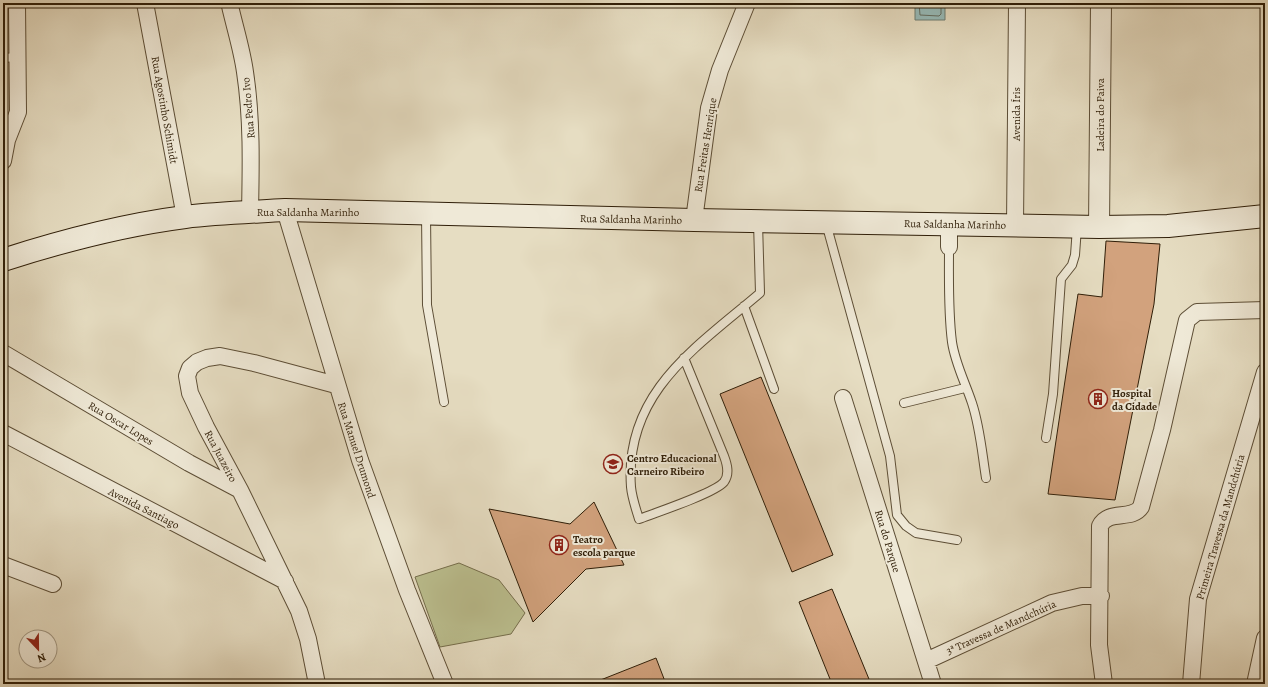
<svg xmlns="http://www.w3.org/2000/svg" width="1268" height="687" font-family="Alegreya,serif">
	<rect width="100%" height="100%" fill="#e6ddc2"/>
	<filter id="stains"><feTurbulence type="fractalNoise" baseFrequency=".005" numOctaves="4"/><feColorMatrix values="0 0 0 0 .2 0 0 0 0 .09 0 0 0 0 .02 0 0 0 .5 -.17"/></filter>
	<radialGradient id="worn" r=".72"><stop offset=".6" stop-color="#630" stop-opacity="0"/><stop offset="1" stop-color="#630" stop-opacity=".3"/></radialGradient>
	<path fill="#bbbf8f" stroke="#756e4c" d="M 459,563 L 499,580 L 525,613 L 511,634 L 440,647 L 415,577 Z"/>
	<path fill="#97bbb9" stroke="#6d7c72" d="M 915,3 L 945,3 L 945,20 L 915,20 Z"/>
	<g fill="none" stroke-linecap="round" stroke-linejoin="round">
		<path stroke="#636c60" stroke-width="1" d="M 919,3 L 920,15 L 939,16 L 941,14 L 941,3"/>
	</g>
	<path fill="#d2a27d" stroke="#2f1e08" d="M 1106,241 L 1160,244 L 1154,304 L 1115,500 L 1048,494 L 1078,294 L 1102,297 Z
		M 761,377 L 833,555 L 792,572 L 720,394 Z
		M 594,502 L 624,565 L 586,569 L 533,622 L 489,509 L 570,524 Z
		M 832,589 L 871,684 L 832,684 L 799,602 Z
		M 656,658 L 666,684 L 593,684 L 593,683 Z"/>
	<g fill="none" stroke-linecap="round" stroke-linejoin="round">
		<g stroke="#5d4e36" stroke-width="10">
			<path id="service" d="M 3,58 L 17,57
				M 426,215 L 427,305 L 444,402
				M 826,223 L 890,456 L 897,515 L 906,526 L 916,533 L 957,540
				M 949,247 C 949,278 948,311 952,342 C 955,363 965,382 972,403 C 980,427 982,453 986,478
				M 744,306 L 774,389
				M 684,358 L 724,456 C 727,464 730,474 724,482 C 715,493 655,513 639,519 C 636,509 632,498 631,487 C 624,392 697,347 760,293 L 758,222
				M 904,403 L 965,388
				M 1046,438 L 1053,394 L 1061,279 L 1072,265 L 1075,255 L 1077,227"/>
		</g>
		<g stroke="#5d4e36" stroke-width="18">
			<path id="minor" d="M 145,3 L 185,217
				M 230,6 C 235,28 242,50 245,72 C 252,118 251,165 250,212
				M 3,161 L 7,140 L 18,112 L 17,3
				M 285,210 L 360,460 L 407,590 L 445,684
				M 694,220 L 709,108 L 720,70 L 747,3
				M 949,224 L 949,247
				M 1015,225 L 1017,3
				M 3,353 L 189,463 L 240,490
				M 843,398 L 933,684
				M 3,433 L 285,581
				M 3,565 L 53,584
				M 926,661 L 1052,603 L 1082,596 L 1101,596
				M 317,684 L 308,639 L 299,611 L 240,490 L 206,427 L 190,393 L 187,376 L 190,368 L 197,362 L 207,358 L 220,356 L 254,363 L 336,385
				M 1104,684 L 1099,645 L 1100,526 C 1108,509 1132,521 1141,507 L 1162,430 L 1187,320 L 1197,312 L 1265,310
				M 1191,684 L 1198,599 L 1265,372
				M 1255,684 L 1265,638"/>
		</g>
		<g stroke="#5d4e36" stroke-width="22">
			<path id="tertiary" d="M 1099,227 L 1101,3"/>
		</g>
		<g stroke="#2f1e08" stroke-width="24">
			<path id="secondary" d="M 3,260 C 62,241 123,225 185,217 C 218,213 252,212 285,210 L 694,220 L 1099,227 L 1168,226 L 1265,216"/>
		</g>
		<use href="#service" stroke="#efe9d7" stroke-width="8"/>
		<use href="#minor" stroke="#efe9d7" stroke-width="16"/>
		<use href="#tertiary" stroke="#efe9d7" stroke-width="20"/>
		<use href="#secondary" stroke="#efe9d7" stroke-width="22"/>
	</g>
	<defs>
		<g id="building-ring" transform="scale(1)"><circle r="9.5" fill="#efe9d7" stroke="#8f2418" stroke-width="1.5"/><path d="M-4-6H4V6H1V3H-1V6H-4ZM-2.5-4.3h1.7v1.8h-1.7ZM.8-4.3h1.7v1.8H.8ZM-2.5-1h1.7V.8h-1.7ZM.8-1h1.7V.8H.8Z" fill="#8f2418"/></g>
		<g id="school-ring" transform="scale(1)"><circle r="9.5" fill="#efe9d7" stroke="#8f2418" stroke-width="1.5"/><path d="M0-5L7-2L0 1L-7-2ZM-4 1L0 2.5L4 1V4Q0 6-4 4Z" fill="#8f2418"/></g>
	</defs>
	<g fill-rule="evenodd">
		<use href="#building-ring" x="1098" y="399"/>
		<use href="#school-ring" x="613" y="464"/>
		<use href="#building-ring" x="559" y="545"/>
	</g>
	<g text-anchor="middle" stroke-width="4" stroke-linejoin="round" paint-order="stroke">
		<g font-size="11" fill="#2f1e08" stroke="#efe9d7">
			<text transform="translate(248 108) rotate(-95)" y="4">Rua Pedro Ivo</text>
			<text transform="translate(165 110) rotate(80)" y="4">Rua Agostinho Schimidt</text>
			<text transform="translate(1016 114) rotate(-90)" y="4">Avenida Íris</text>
			<text transform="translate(1100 115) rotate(-90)" y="4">Ladeira do Paiva</text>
			<text transform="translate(705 145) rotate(-81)" y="4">Rua Freitas Henrique</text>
			<text x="308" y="216">Rua Saldanha Marinho</text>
			<text transform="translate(631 219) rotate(1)" y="4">Rua Saldanha Marinho</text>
			<text transform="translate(955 224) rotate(1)" y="4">Rua Saldanha Marinho</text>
			<text transform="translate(121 423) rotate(31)" y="4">Rua Oscar Lopes</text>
			<text transform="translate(357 450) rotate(72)" y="4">Rua Manuel Drumond</text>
			<text transform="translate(221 456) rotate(62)" y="4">Rua Juazeiro</text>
			<text transform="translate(144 508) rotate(27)" y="4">Avenida Santiago</text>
			<text transform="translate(1220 527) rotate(-74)" y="4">Primeira Travessa da Mandchúria</text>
			<text transform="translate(888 541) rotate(73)" y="4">Rua do Parque</text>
			<text transform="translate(1001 627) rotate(-24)" y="4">3ª Travessa de Mandchúria</text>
		</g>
		<g font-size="11" font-weight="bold" fill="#2f1e08" stroke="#efe9d7" text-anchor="start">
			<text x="1112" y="397">Hospital<tspan x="1112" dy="13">da Cidade</tspan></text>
			<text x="627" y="462">Centro Educacional<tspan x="627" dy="13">Carneiro Ribeiro</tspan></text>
			<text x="573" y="543">Teatro<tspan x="573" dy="13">escola parque</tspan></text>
		</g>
	</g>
	<rect width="1268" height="687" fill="none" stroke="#e6ddc2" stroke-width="16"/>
	<rect x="4" y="4" width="1260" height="679" fill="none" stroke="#2f1e08" stroke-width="2"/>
	<rect x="8" y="8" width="1252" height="671" fill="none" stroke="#2f1e08"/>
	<g transform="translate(38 649) rotate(158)"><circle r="19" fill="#efe9d7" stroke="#a29884"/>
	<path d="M0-3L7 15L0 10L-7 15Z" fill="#8f2418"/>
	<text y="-6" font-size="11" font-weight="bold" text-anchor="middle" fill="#2f1e08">N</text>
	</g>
	<rect width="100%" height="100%" filter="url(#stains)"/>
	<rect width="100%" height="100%" fill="url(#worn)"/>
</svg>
